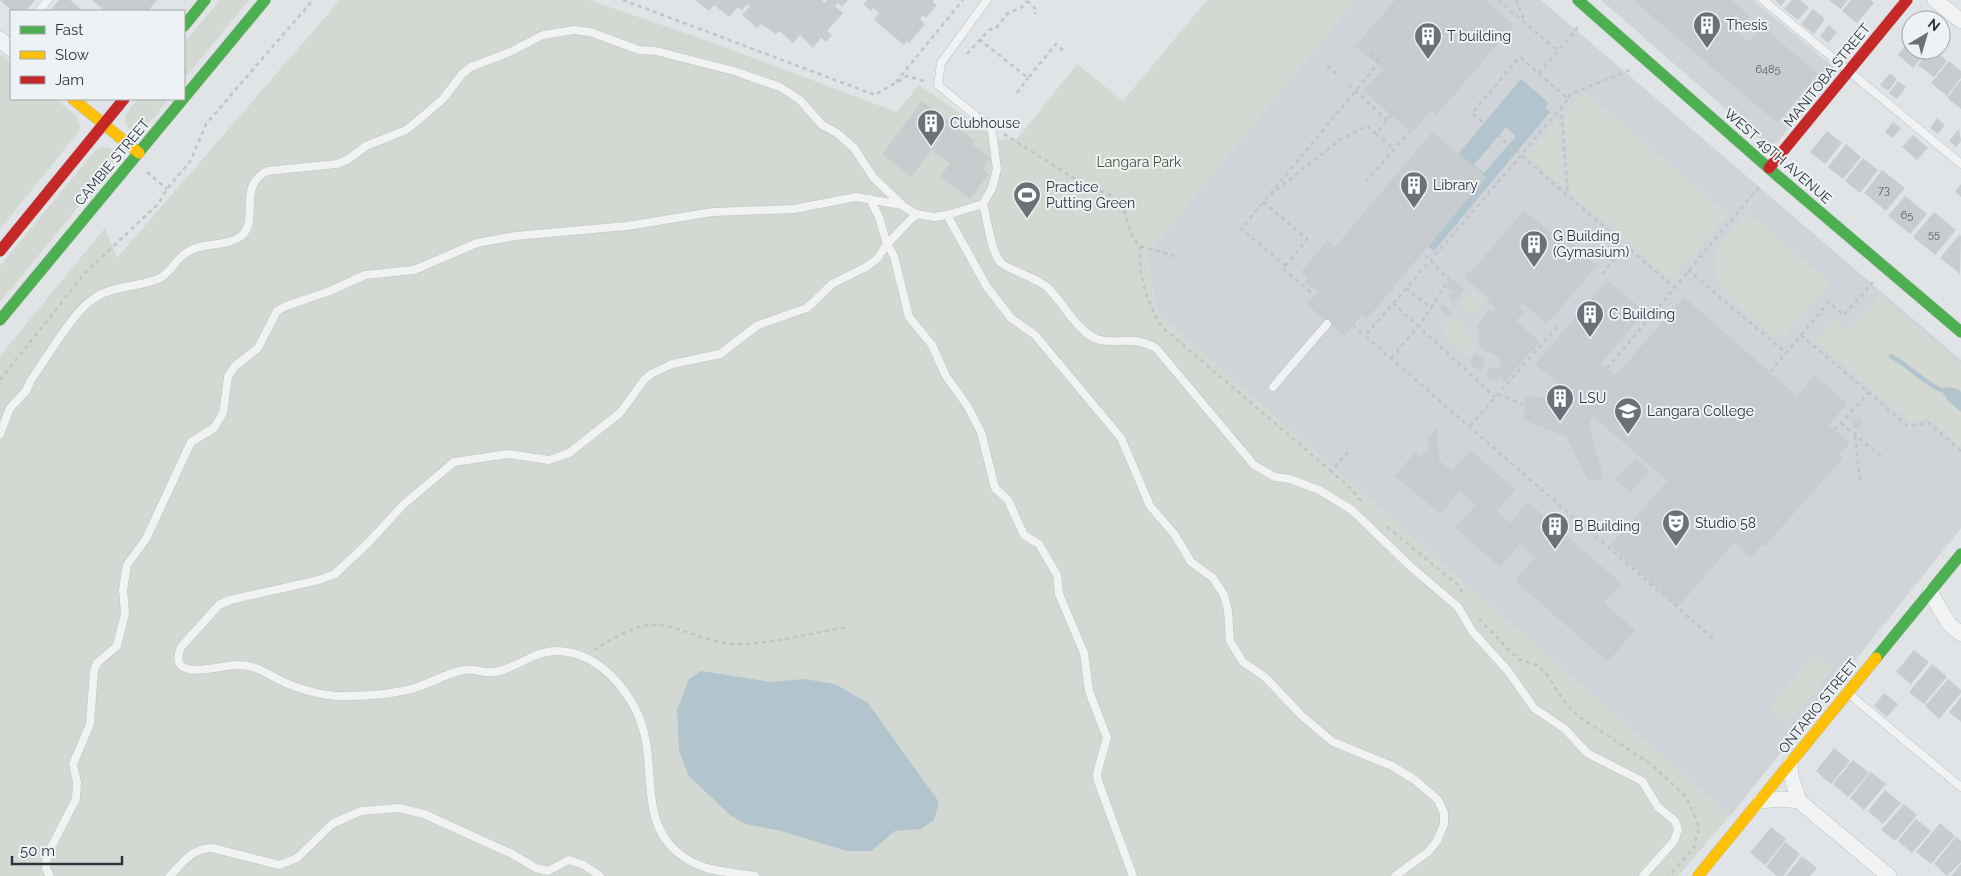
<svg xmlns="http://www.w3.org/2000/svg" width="1961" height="876" font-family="Raleway,sans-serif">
	<rect width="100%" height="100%" fill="#e1e4e6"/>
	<path fill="#d0d4d9" d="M 1355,0 L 1541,0 L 1961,360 L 1961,528 L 1730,816 L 1157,313 L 1147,254 Z
		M 1601,0 L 1753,0 L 1835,68 L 1777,143 L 1767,145 Z"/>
	<path fill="#d3d9d2" d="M 220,0 L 249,0 L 184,79 L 184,43 Z
		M 340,0 L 589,0 L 700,38 L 897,112 L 919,85 L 1000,140 L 1017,139 L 1077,64 L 1123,101 L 1207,0 L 1355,0 L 1147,254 L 1157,313 L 1730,816 L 1678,876 L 0,876 L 0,356 L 105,228 L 117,258 Z
		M 0,54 L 11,63 L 11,99 L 55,99 L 76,116 L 80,127 L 78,133 L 0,229 Z
		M 1584,91 L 1728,215 L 1671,279 L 1570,193 L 1565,114 Z
		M 138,99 L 168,99 C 158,111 148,131 131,130 C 117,120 131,108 138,99 Z
		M 1558,119 L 1558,120 L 1563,186 L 1527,156 Z
		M 102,147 L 110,148 C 115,155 115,160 111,167 L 0,302 L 0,266 L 94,152 Z
		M 1747,212 L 1830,283 L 1784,336 L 1774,336 C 1751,315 1696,281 1720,245 C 1727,234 1738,223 1747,212 Z
		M 1474,290 L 1486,301 L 1473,315 L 1461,305 Z
		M 1880,295 L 1961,364 L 1961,446 L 1928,418 L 1911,422 L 1816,341 L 1834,319 L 1849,331 Z
		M 1452,319 C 1460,319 1467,329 1467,337 L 1473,338 L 1475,349 L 1472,354 L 1467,356 L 1459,351 L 1456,343 L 1449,344 L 1442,329 L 1443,324 Z
		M 1814,654 L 1832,670 L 1787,723 L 1769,708 Z"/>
	<path fill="#b2c4ce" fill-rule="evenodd" d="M 1521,79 L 1549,103 L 1545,108 L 1550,112 L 1434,251 L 1428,246 L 1486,177 L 1458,154 ZM 1506,127 L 1516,136 L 1484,173 L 1474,165 Z
		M 1946,387 L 1958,389 L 1961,392 L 1961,412 L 1948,401 L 1941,390 Z
		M 701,671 L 772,682 L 804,679 L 835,684 L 868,703 L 939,802 L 934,820 L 921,829 L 895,831 L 871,851 L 847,851 L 781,831 L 746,824 L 730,815 L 689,776 L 679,751 L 677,710 L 689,679 Z"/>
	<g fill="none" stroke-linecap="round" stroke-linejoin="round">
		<path stroke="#b2c4ce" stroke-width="4.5" d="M 1891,356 C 1909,366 1922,381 1941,390"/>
	</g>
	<path fill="#c9ccce" d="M 0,0 L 35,0 L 26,11 L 12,11 Z
		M 59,0 L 70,0 L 83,11 L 50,11 Z
		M 92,0 L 157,0 L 148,11 L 105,11 Z
		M 695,0 L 822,0 L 825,3 L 827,0 L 848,0 L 842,7 L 838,3 L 835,6 L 843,13 L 827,31 L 832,35 L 826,42 L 821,38 L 813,48 L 800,35 L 793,43 L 779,31 L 776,34 L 761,24 L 757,28 L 742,15 L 750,6 L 748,4 L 742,10 L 738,7 L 729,17 L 714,5 L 709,11 Z
		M 867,0 L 934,0 L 933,2 L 937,5 L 926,18 L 923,15 L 920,19 L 925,24 L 909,43 L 907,41 L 904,45 L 874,20 L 879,13 L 873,8 L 871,11 L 863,4 Z
		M 1395,0 L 1485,0 L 1514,25 L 1436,116 L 1431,111 L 1412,133 L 1363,91 L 1383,69 L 1355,46 Z
		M 1633,0 L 1731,0 L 1750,16 L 1737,32 L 1749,42 L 1762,26 L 1818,74 L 1777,123 Z
		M 1774,0 L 1786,0 L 1781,6 Z
		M 1792,0 L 1800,0 L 1809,7 L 1798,20 L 1784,9 Z
		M 1829,0 L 1848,0 L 1841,9 Z
		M 1851,0 L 1871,0 L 1874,3 L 1857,23 L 1842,11 Z
		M 1813,9 L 1825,19 L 1814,34 L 1801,24 Z
		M 1829,25 L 1837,32 L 1828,43 L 1820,36 Z
		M 1911,38 L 1911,50 L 1928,50 L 1913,68 L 1898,55 Z
		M 1929,50 L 1934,50 L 1947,61 L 1934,77 L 1918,65 Z
		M 1949,61 L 1961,71 L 1961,78 L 1947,96 L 1931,83 Z
		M 1890,73 L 1897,79 L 1888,91 L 1880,85 Z
		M 1961,80 L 1961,109 L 1947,98 Z
		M 1898,81 L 1906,87 L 1897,99 L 1889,93 Z
		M 922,101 L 975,141 L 972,144 L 991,158 L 983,169 L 989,174 L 970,199 L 940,176 L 950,164 L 932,150 L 911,177 L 882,154 Z
		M 1937,118 L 1945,125 L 1938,134 L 1930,128 Z
		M 1893,122 L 1901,128 L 1893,138 L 1885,132 Z
		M 1959,129 L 1961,141 L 1956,147 L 1949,141 Z
		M 1827,131 L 1842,143 L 1825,164 L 1810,152 Z
		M 1432,132 L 1486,177 L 1367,319 L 1362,315 L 1344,336 L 1306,304 L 1318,291 L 1304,282 L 1308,277 L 1301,272 L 1327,240 L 1335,247 Z
		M 1913,135 L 1928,148 L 1917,160 L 1902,147 Z
		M 1846,144 L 1861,157 L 1843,179 L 1828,167 Z
		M 1863,158 L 1878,170 L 1860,193 L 1845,181 Z
		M 1882,170 L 1905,188 L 1886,211 L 1864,193 Z
		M 1961,184 L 1961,197 L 1955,192 Z
		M 1905,196 L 1927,214 L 1910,234 L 1888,216 Z
		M 1524,210 L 1555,236 L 1562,229 L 1573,239 L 1570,243 L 1597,266 L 1547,324 L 1522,303 L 1518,307 L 1524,312 L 1516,321 L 1540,342 L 1516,369 L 1514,368 L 1515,371 L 1503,384 L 1501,377 L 1497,382 L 1489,380 L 1486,373 L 1491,367 L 1499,369 L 1500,373 L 1499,357 L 1481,349 L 1478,343 L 1480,337 L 1477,338 L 1480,328 L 1476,329 L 1488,310 L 1495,312 L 1494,307 L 1488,301 L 1489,299 L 1464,277 L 1469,270 L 1471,272 Z
		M 1934,212 L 1956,230 L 1935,255 L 1913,237 Z
		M 1959,235 L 1961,236 L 1960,274 L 1940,258 Z
		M 1453,279 L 1464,289 L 1454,303 L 1448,298 L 1453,292 L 1446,287 Z
		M 1607,280 L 1645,312 L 1601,363 L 1616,375 L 1684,297 L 1797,396 L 1815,375 L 1847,404 L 1829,425 L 1850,443 L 1839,455 L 1843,458 L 1764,547 L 1762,545 L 1750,558 L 1734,543 L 1678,607 L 1610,546 L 1667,481 L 1593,416 L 1589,425 L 1604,478 L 1588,481 L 1566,437 L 1524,420 L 1525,396 L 1561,399 L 1574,396 L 1535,364 Z
		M 1442,304 L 1453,313 L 1449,317 L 1439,308 Z
		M 1475,354 L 1483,356 L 1485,363 L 1481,369 L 1473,368 L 1470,360 Z
		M 1861,417 L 1862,427 L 1852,428 L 1851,418 Z
		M 1437,427 L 1439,460 L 1452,471 L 1470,450 L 1515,489 L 1497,512 L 1510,523 L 1528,502 L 1622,584 L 1604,603 L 1635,630 L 1608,662 L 1515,581 L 1535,557 L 1520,544 L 1500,567 L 1455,528 L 1476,505 L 1460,491 L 1440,514 L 1395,476 L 1415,452 L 1421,457 L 1429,449 L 1428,438 Z
		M 1635,458 L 1649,471 L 1630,493 L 1615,480 Z
		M 1914,650 L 1929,662 L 1911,684 L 1896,672 Z
		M 1932,664 L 1947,677 L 1924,704 L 1909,692 Z
		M 1948,679 L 1961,690 L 1961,693 L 1939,719 L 1925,706 Z
		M 1884,693 L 1898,704 L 1887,717 L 1874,706 Z
		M 1961,697 L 1961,722 L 1949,712 Z
		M 1834,748 L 1850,761 L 1831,784 L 1816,771 Z
		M 1853,760 L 1869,773 L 1848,797 L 1833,784 Z
		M 1871,772 L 1886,784 L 1864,810 L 1850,798 Z
		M 1885,790 L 1901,803 L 1883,824 L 1868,811 Z
		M 1904,804 L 1917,815 L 1895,841 L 1881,830 Z
		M 1916,819 L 1931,831 L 1912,853 L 1898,841 Z
		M 1940,823 L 1955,836 L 1931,864 L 1916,852 Z
		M 1771,827 L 1786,839 L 1765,865 L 1750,853 Z
		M 1956,837 L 1961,841 L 1961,862 L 1947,876 L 1934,864 Z
		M 1785,842 L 1800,854 L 1783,876 L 1777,876 L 1766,867 Z
		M 1802,856 L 1817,868 L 1810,876 L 1786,876 Z
		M 1961,864 L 1961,876 L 1951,876 Z"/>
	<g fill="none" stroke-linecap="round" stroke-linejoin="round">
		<g stroke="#c0c2c4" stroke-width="9">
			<path id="lane" d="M 1763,0 L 1961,164
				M 39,11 L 48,0
				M 870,199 L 879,217 L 887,244 L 894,256 L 909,317 L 932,345 L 946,376 L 968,407 L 981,432 L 995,488 L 1008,500 L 1024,535 L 1039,544 L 1057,575 L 1059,594 L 1084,653 L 1089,691 L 1107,738 L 1097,773 L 1098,781 L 1133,876
				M 983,204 C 987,218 991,251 1000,262 C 1006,269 1035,277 1047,287 C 1062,301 1078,333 1097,339 C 1117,346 1130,334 1156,348 L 1254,465 L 1275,477 L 1290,479 L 1319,490 L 1352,510 L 1410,566 L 1458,607 L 1472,631 L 1508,671 L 1534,708 L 1565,729 L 1587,753 L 1642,781 L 1658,807 L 1675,821 L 1678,830 L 1674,841 L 1643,876
				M 947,215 L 987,287 L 1011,318 L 1035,335 L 1121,438 L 1150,506 L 1175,535 L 1191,562 L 1213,578 L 1224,595 L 1228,610 L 1230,641 L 1243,662 L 1265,677 L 1302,716 L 1333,742 L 1392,766 L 1415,780 L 1438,800 L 1444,813 L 1444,824 L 1437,841 L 1428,852 L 1395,876
				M 1273,387 L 1327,324
				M 0,434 L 10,408 L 26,391 L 31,380 C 47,358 72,313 93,299 C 111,286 138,287 158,279 C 170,274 175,260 186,253 C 201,242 225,247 240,237 C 261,222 236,187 267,171 L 337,164 L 347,160 L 366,146 L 406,130 L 416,122 L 442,100 L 463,73 L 471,67 L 510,52 L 543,35 L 574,30 L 590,32 L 639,50 L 656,51 L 734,71 L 780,87 L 800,100 L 822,125 L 837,133 L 854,148 L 873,177 L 903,206 L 916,214 L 934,217 L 947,215 L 983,204 L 992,188 L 997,169 L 991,124 L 982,121 L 938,85 L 941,63 L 987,0
				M 1849,694 L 1961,787
				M 50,876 L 46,869 L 47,855 L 76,799 L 77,782 L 73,764 L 90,724 L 94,671 L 97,663 L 117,646 L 125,613 L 123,590 L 127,565 L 146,539 L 191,442 L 214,428 L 223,413 L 228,377 L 235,366 L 258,348 L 277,311 L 286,306 L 330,291 L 365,275 L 414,270 L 477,243 L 515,236 L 627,226 L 713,212 L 794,209 L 856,197 L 902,205
				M 170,876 C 183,862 191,849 212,848 L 279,865 L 297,858 L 332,824 L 361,811 L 399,808 L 424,814 L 512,854 L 536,868 L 548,871 L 569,860 L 584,865 L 600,876
				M 755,876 C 726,871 700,872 677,852 C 644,824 653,780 646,742 C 639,700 604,653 558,651 C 535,650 516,669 494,672 C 484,674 475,668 464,670 C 445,673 427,686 407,690 C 389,694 366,696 347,696 C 328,697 306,691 288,684 C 269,676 258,664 236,665 C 221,665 166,684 181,647 L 219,605 L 230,600 L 319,580 L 335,574 L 368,543 L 403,505 L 454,462 L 508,454 L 549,460 L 569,453 L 620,413 L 644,380 L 651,374 L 672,364 L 720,354 L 758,325 L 807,308 L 832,284 L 866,267 L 877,259 L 887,244 L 916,214"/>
		</g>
		<g stroke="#c0c2c4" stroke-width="16">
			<path id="street" d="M 1935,0 L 1961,21
				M 0,39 L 11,49
				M 1930,592 L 1949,624 L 1961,634
				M 1790,764 L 1791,776 L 1799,801
				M 1760,801 L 1782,799 L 1799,801
				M 1799,801 L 1889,876"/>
		</g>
		<g stroke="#c0c2c4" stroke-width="12">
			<path id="fast" d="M 1578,0 L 1780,178 L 1961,332
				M 184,26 L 205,0
				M 0,320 L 265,0
				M 1876,658 L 1961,554"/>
		</g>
		<g stroke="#c0c2c4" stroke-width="12">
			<path id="slow" d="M 73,99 L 139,153
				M 1698,876 L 1876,658"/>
		</g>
		<g stroke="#c0c2c4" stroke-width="12">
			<path id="jam" d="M 1769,168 L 1907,0
				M 0,251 L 124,99"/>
		</g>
		<path stroke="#c1c4c6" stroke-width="2.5" stroke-dasharray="4 4" stroke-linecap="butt" d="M 623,0 L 875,95 L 907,76 L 927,82
			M 1498,0 L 1558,51
			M 1516,0 L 1525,22
			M 1027,1 L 1037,10 L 1035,14
			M 979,39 L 1028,78 L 1056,44 L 1064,51
			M 967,54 L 989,30 L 997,27 L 1007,14 L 1022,7 L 1026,1
			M 1370,54 L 1379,62
			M 1327,66 L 1337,74
			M 1539,73 L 1579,26
			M 896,82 L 963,0
			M 1349,85 L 1387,120
			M 1017,93 L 1028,78
			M 1568,98 L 1573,93 L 1630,70
			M 1561,107 L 1568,195
			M 1391,115 L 1376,134 L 1394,149
			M 1004,134 L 1075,179 L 1110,195 L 1123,207 L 1133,238 L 1140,246 L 1175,256
			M 147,172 L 167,189
			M 1366,182 L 1410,131
			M 1270,195 L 1341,139 L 1368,126 L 1376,134
			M 1263,202 L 1307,239 L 1283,269 L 1314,295
			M 1140,246 C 1138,276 1147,302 1162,327 L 1331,471
			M 1286,266 L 1241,229 L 1377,65
			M 1688,270 L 1786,353 L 1801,335 L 1908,426 L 1929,423 L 1961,451
			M 1602,274 L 1626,246
			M 1406,288 L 1432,309
			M 1676,289 L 1472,113 L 1520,57 L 1568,99 C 1502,179 1433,257 1365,336 L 1716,641
			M 1393,303 L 1495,397
			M 1353,325 L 1365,336
			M 1801,335 L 1829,302 L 1844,315 L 1873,282
			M 1391,358 L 1419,326 L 1449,280 L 1423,253
			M 1607,368 C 1659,308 1708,246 1760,186
			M 1770,372 L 1786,353
			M 0,380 L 85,273 L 158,204 L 167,189 L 191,160 L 206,124 L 313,0
			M 1498,394 L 1524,405
			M 1841,423 L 1882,457
			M 1470,426 L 1558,326
			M 1835,430 L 1869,392
			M 1855,436 L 1860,482
			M 1348,452 L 1331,471 L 1349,487 L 1362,502
			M 1387,527 L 1457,584 L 1464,596
			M 1479,619 L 1518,659 L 1536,665 L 1545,672 L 1567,705 L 1578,716 L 1652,765 L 1687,798 L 1699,827 L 1694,847 L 1669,876
			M 594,650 C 611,640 630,627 650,625 C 677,623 710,646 743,644 C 775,643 816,632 849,627"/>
		<use href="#lane" stroke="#f0f2f3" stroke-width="8"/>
		<use href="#street" stroke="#f0f2f3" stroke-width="15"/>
		<use href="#fast" stroke="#4caf50" stroke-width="11"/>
		<use href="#slow" stroke="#ffc107" stroke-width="11"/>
		<use href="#jam" stroke="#c62828" stroke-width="11"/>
	</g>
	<defs>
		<g id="building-pin" transform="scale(1.4375)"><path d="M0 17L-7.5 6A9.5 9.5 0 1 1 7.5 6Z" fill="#6a7278" stroke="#eff2f5"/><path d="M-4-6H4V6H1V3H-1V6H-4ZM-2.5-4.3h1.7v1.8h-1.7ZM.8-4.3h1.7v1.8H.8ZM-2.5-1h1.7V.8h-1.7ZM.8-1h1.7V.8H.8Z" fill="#fff"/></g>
		<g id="stadium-pin" transform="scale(1.4375)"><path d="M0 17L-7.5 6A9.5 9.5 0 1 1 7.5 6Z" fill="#6a7278" stroke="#eff2f5"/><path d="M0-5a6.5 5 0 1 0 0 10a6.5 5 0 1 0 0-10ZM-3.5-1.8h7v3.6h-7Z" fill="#fff"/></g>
		<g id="university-pin" transform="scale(1.4375)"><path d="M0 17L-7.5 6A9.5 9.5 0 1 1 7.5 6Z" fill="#6a7278" stroke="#eff2f5"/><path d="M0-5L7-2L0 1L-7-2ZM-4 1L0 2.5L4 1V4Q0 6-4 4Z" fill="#fff"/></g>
		<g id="theatre-pin" transform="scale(1.4375)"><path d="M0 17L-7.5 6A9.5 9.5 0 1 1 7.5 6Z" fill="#6a7278" stroke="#eff2f5"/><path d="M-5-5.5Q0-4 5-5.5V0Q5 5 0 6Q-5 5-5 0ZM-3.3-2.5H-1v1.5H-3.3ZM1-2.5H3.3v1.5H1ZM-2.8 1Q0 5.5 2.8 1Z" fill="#fff"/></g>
	</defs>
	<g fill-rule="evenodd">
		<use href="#building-pin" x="1707" y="25"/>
		<use href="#building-pin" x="1428" y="36"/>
		<use href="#building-pin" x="931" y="123"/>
		<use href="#building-pin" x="1414" y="185"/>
		<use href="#stadium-pin" x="1027" y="195"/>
		<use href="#building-pin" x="1534" y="244"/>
		<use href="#building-pin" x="1590" y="314"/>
		<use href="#building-pin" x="1560" y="398"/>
		<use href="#university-pin" x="1628" y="411"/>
		<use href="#theatre-pin" x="1676" y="523"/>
		<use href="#building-pin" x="1555" y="526"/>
	</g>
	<g text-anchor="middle" stroke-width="4" stroke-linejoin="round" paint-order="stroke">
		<g font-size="11" fill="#525b62">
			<text x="1768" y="73">6485</text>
			<text x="1884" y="194">73</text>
			<text x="1907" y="219">65</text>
			<text x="1934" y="238">55</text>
		</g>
		<g font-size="14" fill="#2a343d" stroke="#eff2f5" text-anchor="start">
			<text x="1726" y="30">Thesis</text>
			<text x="1447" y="41">T building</text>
			<text x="950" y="128">Clubhouse</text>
			<text x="1433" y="190">Library</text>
			<text x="1046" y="192">Practice<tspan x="1046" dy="16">Putting Green</tspan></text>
			<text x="1553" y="241">G Building<tspan x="1553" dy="16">(Gymasium)</tspan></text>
			<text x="1609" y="319">C Building</text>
			<text x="1579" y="403">LSU</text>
			<text x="1647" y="416">Langara College</text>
			<text x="1695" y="528">Studio 58</text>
			<text x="1574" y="531">B Building</text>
		</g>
		<g font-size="14" fill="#2a343d" stroke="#eff2f5">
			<text transform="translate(1827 75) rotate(-51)" y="5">MANITOBA STREET</text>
			<text transform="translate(1778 156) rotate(41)" y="5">WEST 49TH AVENUE</text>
			<text transform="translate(112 162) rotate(-50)" y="5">CAMBIE STREET</text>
			<text transform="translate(1818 706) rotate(-51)" y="5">ONTARIO STREET</text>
		</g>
		<g font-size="14" fill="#435739" stroke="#eff2f5">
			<text x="1139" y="167">Langara Park</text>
		</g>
	</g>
	<rect x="10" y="10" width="175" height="90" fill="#eff2f5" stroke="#a0a6ab"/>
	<rect x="20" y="26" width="25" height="8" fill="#4caf50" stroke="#a0a6ab"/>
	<text x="55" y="35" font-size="15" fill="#2a343d">Fast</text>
	<rect x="20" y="51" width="25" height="8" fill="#ffc107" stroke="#a0a6ab"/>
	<text x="55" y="60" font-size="15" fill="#2a343d">Slow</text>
	<rect x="20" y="76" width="25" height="8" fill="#c62828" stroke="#a0a6ab"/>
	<text x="55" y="85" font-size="15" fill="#2a343d">Jam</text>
	<g transform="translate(1926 35) rotate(38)"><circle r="24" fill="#eff2f5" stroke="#a0a6ab"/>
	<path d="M0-4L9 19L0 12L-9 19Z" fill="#6a7278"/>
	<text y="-8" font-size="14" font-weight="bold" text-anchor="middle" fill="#2a343d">N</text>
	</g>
	<path d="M12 856v8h110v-8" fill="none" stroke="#2a343d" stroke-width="2.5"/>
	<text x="20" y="856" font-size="15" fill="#2a343d" stroke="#eff2f5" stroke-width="4" paint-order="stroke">50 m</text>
</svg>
